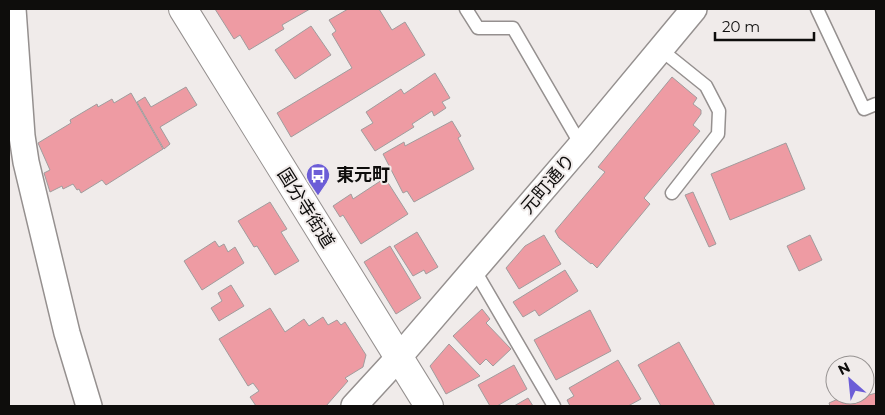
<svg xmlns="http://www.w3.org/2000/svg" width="885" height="415" font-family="Montserrat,'Noto Sans JP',sans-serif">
	<rect width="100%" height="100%" fill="#f0ebea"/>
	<path fill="#ee9ba3" stroke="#a19c9d" d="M 215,9 L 310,9 L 282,25 L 284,29 L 249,50 L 240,35 L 234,39 Z
		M 348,9 L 379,9 L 392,30 L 405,22 L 425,55 L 291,137 L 277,113 L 352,68 L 332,34 L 336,31 L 329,20 Z
		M 311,26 L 331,55 L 295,79 L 275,50 Z
		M 435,73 L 450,98 L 442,102 L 446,108 L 434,116 L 432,111 L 412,124 L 414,127 L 375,151 L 361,130 L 373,123 L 366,112 L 401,89 L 404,94 Z
		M 672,77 L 697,98 L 693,104 L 701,110 L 701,114 L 693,125 L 700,131 L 644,198 L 650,204 L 597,268 L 592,263 L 591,264 L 559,238 L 555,231 L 605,172 L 598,167 Z
		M 186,87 L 197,105 L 160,127 L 170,144 L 164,149 L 137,102 L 145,97 L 151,107 Z
		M 131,93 L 163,149 L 106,185 L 102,180 L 81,193 L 79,189 L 77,190 L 73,184 L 63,189 L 62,186 L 50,192 L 44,173 L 50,170 L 38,143 L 71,123 L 70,120 L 97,104 L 98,107 L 112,99 L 114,103 Z
		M 452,121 L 461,136 L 458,138 L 474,169 L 414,202 L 407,191 L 403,193 L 383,154 L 404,142 L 405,146 Z
		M 786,143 L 805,189 L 730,220 L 711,174 Z
		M 385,178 L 408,214 L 361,244 L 343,215 L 340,217 L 333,206 L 351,194 L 353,199 Z
		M 693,192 L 716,244 L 709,247 L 685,195 Z
		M 270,202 L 287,229 L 281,232 L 299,261 L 275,275 L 257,246 L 254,247 L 238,221 Z
		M 417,232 L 438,267 L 426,274 L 424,270 L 413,276 L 394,246 Z
		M 544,235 L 561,264 L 519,289 L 506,268 L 525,246 Z
		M 810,235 L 822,260 L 799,271 L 787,246 Z
		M 215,241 L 219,247 L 224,244 L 228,252 L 235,247 L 244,263 L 202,290 L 184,261 Z
		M 390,246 L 421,298 L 396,314 L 364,262 Z
		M 565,270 L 578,291 L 539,316 L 535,310 L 523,317 L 513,302 Z
		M 231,285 L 244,306 L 219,321 L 211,308 L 222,301 L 218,293 Z
		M 270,308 L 285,332 L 304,319 L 309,326 L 323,317 L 328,325 L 337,320 L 341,325 L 345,322 L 366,355 L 363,367 L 345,378 L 348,381 L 326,406 L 256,406 L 250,397 L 259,391 L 253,383 L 248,386 L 219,339 Z
		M 482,309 L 490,319 L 486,323 L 511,349 L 493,366 L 486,359 L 480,365 L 453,336 Z
		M 590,310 L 611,351 L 556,380 L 534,340 Z
		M 679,342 L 715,406 L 661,406 L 638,365 Z
		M 449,344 L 480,376 L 446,394 L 430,366 Z
		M 618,360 L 641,399 L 628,406 L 570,406 L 567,400 L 574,396 L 569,388 Z
		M 514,365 L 527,389 L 497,406 L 490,406 L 478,385 Z
		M 865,386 L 869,395 L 876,393 L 876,406 L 830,406 L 829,403 L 847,395 L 865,395 Z
		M 528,398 L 533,406 L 514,406 Z"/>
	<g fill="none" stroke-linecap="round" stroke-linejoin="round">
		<g stroke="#95908f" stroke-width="15">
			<path id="service" d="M 466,9 L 478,28 L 513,28 L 581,145
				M 817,9 L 864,109 L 876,104
				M 660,49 L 706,86 L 719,111 L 718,134 L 672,193
				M 474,269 L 554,406"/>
		</g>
		<g stroke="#95908f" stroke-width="28">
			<path id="minor" d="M 13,9 L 22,136 L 26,162 L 67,333 L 89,406
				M 354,406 L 399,357 L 581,145 L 694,9"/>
		</g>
		<g stroke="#95908f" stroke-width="30">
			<path id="secondary" d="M 183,9 L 429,406"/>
		</g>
		<use href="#service" stroke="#fff" stroke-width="12"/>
		<use href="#minor" stroke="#fff" stroke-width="25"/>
		<use href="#secondary" stroke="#fff" stroke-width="28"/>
	</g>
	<defs>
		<g id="bus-pin" transform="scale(1.25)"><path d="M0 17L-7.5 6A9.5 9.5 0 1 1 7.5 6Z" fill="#6c5dd7" stroke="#f0ebea"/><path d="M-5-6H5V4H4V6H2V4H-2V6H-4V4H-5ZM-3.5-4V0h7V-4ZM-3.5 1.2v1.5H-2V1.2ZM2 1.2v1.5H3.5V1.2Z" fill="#fff"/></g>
	</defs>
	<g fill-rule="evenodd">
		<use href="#bus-pin" x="318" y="175"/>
	</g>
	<g text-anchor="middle" stroke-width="4" stroke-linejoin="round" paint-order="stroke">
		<g font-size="18" font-weight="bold" fill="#0e0d0c" stroke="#f0ebea" text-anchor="start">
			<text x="336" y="181">東元町</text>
		</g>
		<g font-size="18" fill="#0e0d0c" stroke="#f0ebea">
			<text transform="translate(548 184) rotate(-49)" y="6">元町通り</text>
			<text transform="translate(306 208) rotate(58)" y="6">国分寺街道</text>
		</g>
	</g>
	<rect width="885" height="415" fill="none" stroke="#0e0d0c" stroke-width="20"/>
	<g transform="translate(850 380) rotate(333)"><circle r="24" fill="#f0ebea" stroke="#969291"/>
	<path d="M0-4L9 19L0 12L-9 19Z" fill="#6c5dd7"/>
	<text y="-8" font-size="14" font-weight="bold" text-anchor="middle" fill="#0e0d0c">N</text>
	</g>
	<path d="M715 32v8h99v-8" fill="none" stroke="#0e0d0c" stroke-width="2.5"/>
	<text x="722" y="32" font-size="15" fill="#0e0d0c" stroke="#f0ebea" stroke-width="4" paint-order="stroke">20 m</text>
</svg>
